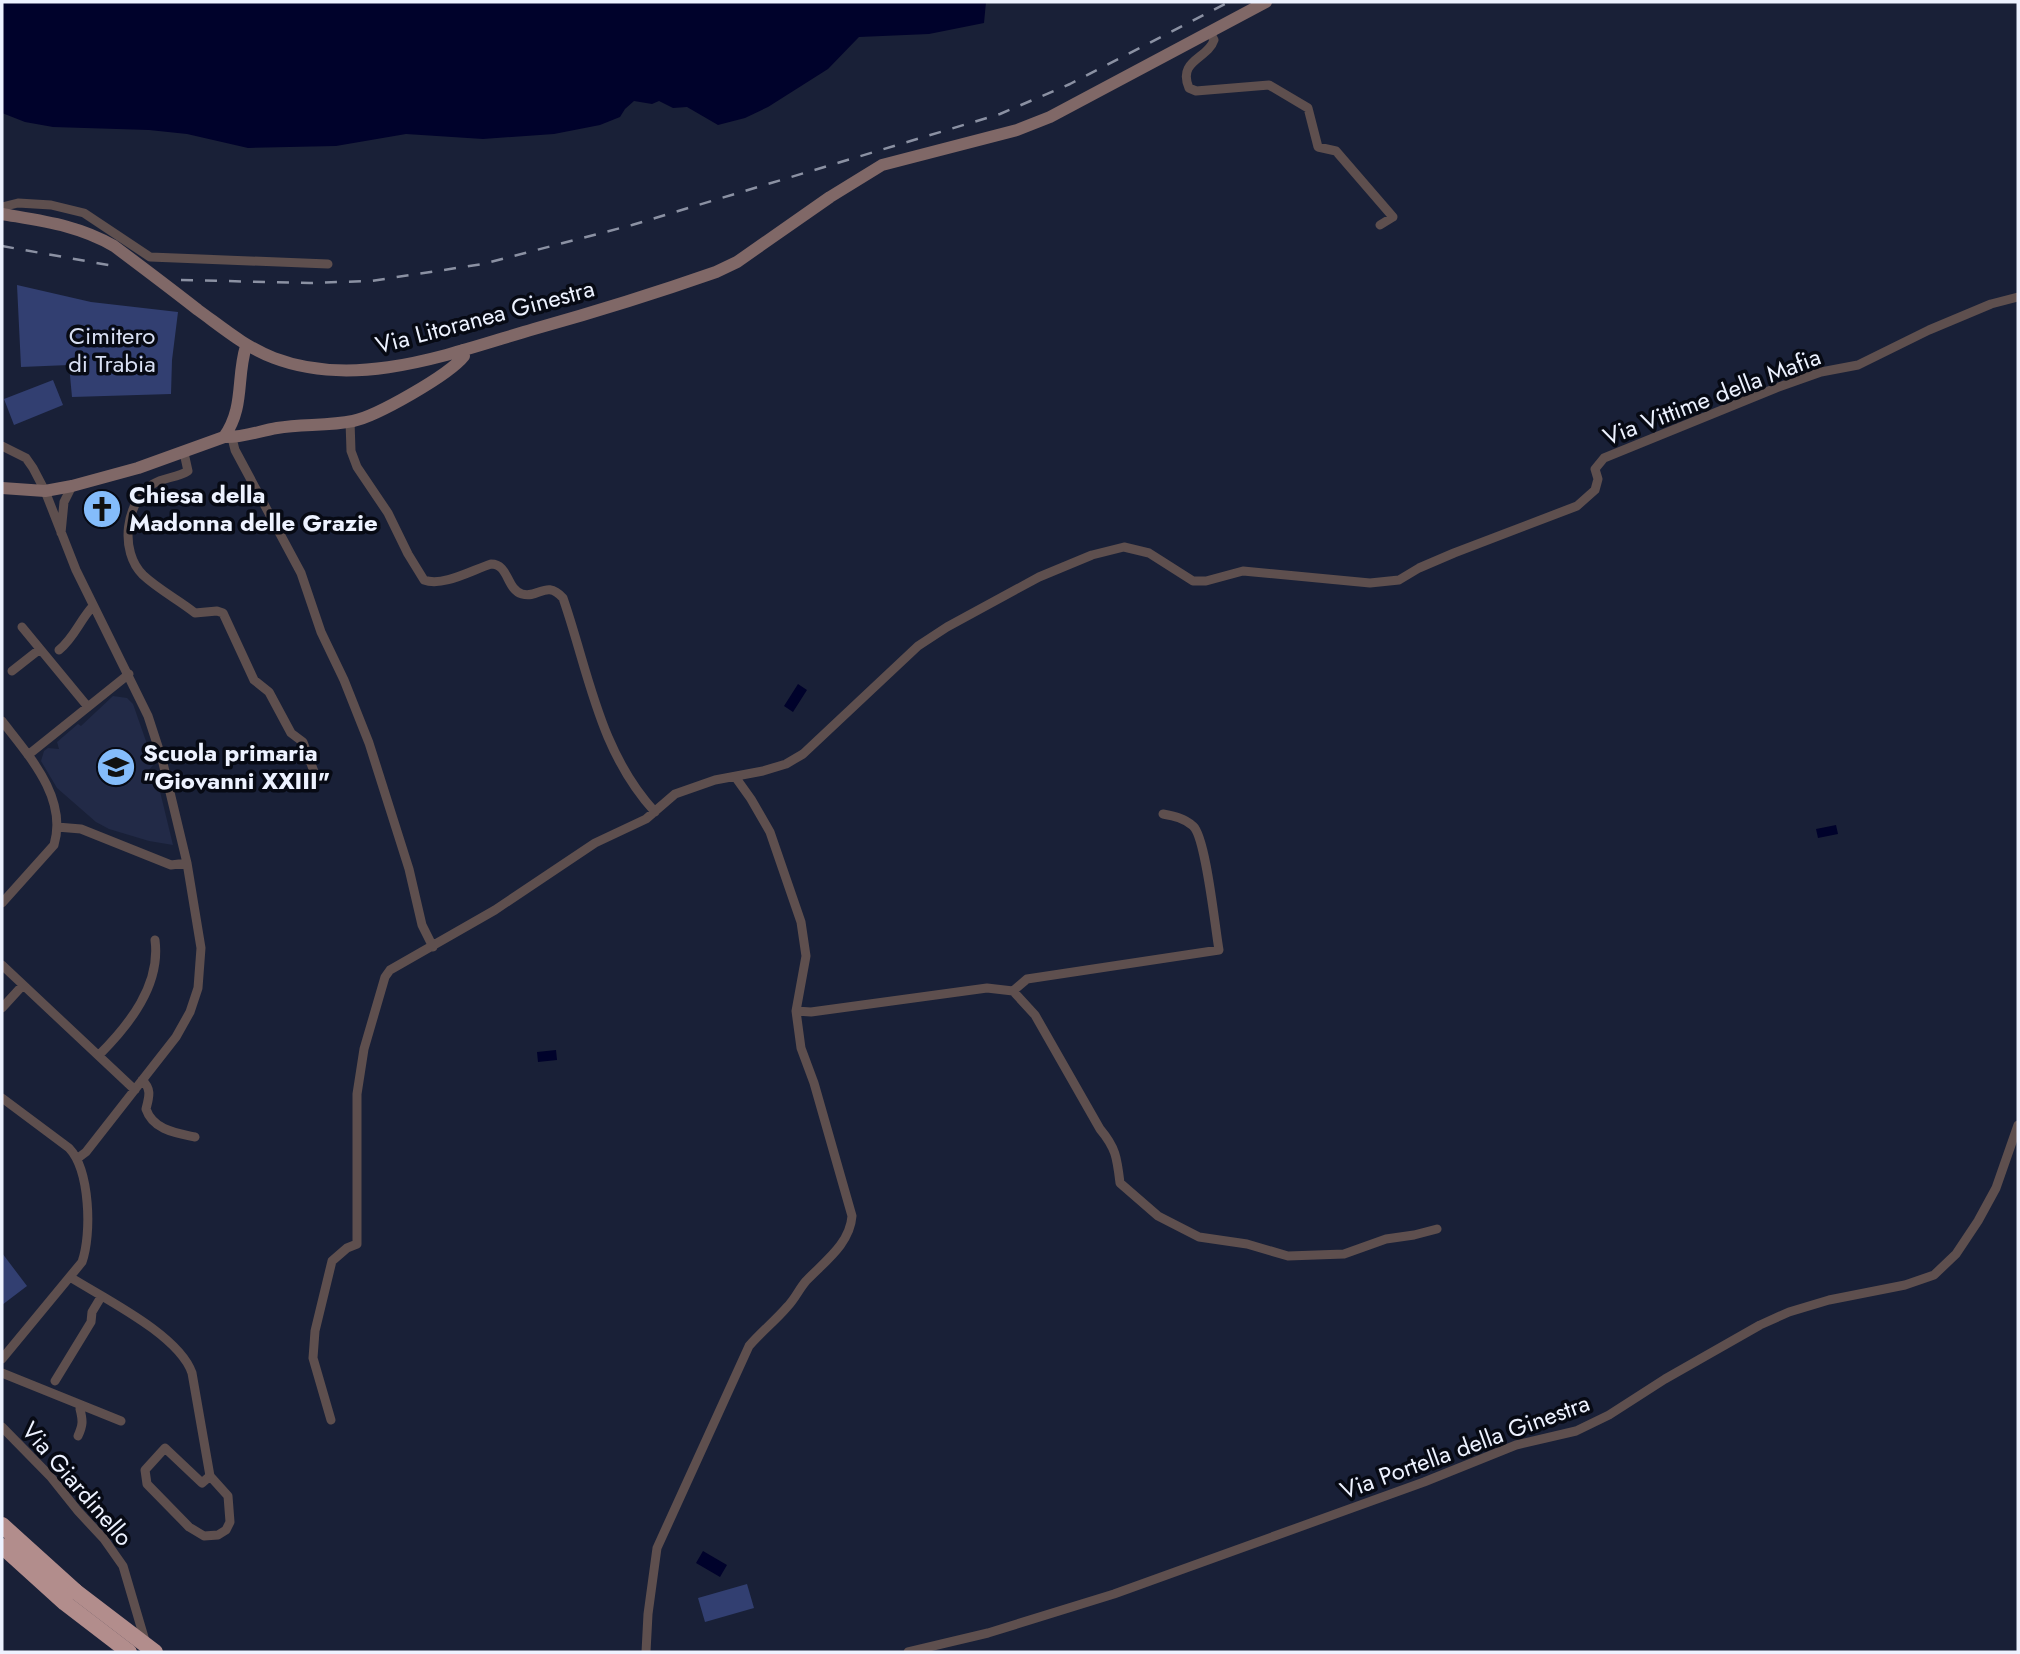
<svg xmlns="http://www.w3.org/2000/svg" width="2020" height="1654" font-family="Jost,sans-serif">
	<rect width="100%" height="100%" fill="#192037"/>
	<path fill="#222a47" d="M 113,696 L 127,698 L 133,704 L 154,764 L 148,771 L 157,779 L 173,845 L 149,841 L 109,829 L 96,822 L 57,788 L 41,761 L 44,751 L 48,748 L 59,749 L 57,742 L 78,724 L 81,726 Z"/>
	<path fill="#323f71" d="M 17,285 L 91,302 L 178,312 L 172,360 L 171,394 L 72,397 L 69,365 L 21,367 Z
		M 53,380 L 63,405 L 14,425 L 4,399 Z
		M 2,1253 L 27,1286 L 2,1305 Z
		M 747,1584 L 754,1608 L 705,1622 L 698,1598 Z"/>
	<path fill="#00022b" d="M 2,2 L 986,2 L 984,23 L 929,34 L 859,37 L 828,69 L 768,107 L 745,118 L 718,125 L 687,107 L 673,108 L 659,101 L 652,104 L 634,101 L 625,109 L 620,117 L 600,125 L 554,134 L 483,139 L 406,134 L 336,146 L 248,148 L 187,134 L 149,130 L 53,127 L 25,122 L 2,113 Z
		M 798,684 L 807,690 L 793,712 L 784,706 Z
		M 1836,825 L 1838,834 L 1818,838 L 1816,829 Z
		M 556,1050 L 557,1060 L 538,1062 L 537,1052 Z
		M 703,1551 L 727,1565 L 720,1577 L 696,1563 Z"/>
	<g fill="none" stroke-linecap="round" stroke-linejoin="round">
		<path stroke="#5e4f4e" stroke-width="9" d="M 1210,32 L 1214,40 C 1208,59 1177,60 1189,88 L 1196,91 L 1269,85 L 1308,108 L 1318,147 L 1336,151 L 1393,217 L 1380,225
			M 2,207 L 18,203 L 51,205 L 84,213 L 150,257 L 328,264
			M 350,421 L 351,451 L 357,467 L 388,513 L 408,554 L 424,580 C 443,587 472,570 491,564 C 509,564 506,589 522,594 C 539,599 546,579 563,598 C 589,673 599,751 655,812
			M 232,438 L 235,450 L 301,573 L 321,632 L 344,680 L 369,743 L 409,869 L 422,925 L 433,947
			M 2,446 L 26,458 L 33,468 L 45,491 L 76,570 L 148,716 L 162,759 L 187,863 L 201,948 L 198,988 L 190,1012 L 176,1037 L 86,1152 L 78,1158
			M 184,453 L 188,471 C 177,478 164,477 153,484 C 125,502 119,551 143,575 C 159,590 179,600 195,613 L 217,611 L 223,613 L 254,680 L 269,692 L 291,733 L 303,742 L 316,777
			M 61,533 L 64,502 L 72,486
			M 22,627 L 88,707
			M 59,650 C 74,638 80,620 93,606
			M 12,671 L 40,649
			M 2,721 C 29,756 68,798 54,845 L 2,903
			M 28,755 L 129,674
			M 57,827 L 81,829 L 171,865 L 187,863
			M 2,965 L 135,1090
			M 1013,991 L 1035,1015 L 1100,1129 C 1116,1148 1117,1158 1120,1183 L 1158,1216 L 1199,1237 L 1247,1244 L 1288,1256 L 1344,1254 L 1386,1239 L 1414,1235 L 1437,1229
			M 2,1008 L 23,985
			M 796,1011 L 811,1012 L 987,988 L 1013,991 L 1027,979 L 1219,950 C 1215,928 1206,837 1193,826 C 1184,818 1174,816 1163,814
			M 99,1055 C 129,1025 161,985 155,940
			M 142,1080 C 152,1089 149,1097 146,1109 C 153,1130 176,1133 195,1137
			M 2,1098 L 69,1148 C 90,1170 92,1234 82,1262 L 2,1359
			M 70,1277 C 105,1299 179,1335 192,1373 L 210,1476 L 228,1496 L 230,1522 L 226,1530 L 218,1535 L 204,1536 L 189,1527 L 147,1484 L 145,1470 L 165,1448 L 202,1483 L 210,1476
			M 2,1373 L 121,1421
			M 55,1381 L 91,1322 L 92,1312 L 101,1297
			M 331,1420 L 313,1358 L 315,1331 L 332,1261 L 347,1248 L 357,1244 L 357,1094 L 364,1049 L 385,977 L 390,970 L 495,910 L 595,843 L 646,819 L 675,794 L 715,780 L 763,771 L 786,764 L 803,754 L 918,646 L 947,627 L 1039,577 L 1092,555 L 1124,547 L 1149,553 L 1193,581 L 1206,581 L 1243,571 L 1370,583 L 1399,580 L 1419,568 L 1454,553 L 1577,506 L 1595,490 L 1598,479 L 1595,469 L 1604,458 L 1776,388 L 1821,372 L 1858,365 L 1929,330 L 1991,304 L 2018,297
			M 2,1427 L 50,1476 L 78,1511 L 104,1539 L 123,1566 L 146,1644
			M 78,1436 C 83,1425 83,1421 80,1409 L 82,1406
			M 646,1652 L 648,1614 L 657,1548 L 749,1346 C 761,1332 775,1321 787,1307 C 795,1299 799,1289 806,1281 C 824,1262 850,1244 852,1216 L 814,1083 L 801,1048 L 796,1011 L 806,956 L 801,922 L 770,832 L 751,799 L 736,778
			M 908,1652 L 988,1633 L 1114,1594 L 1424,1482 L 1516,1445 L 1576,1431 L 1609,1415 L 1665,1379 L 1760,1325 L 1789,1312 L 1829,1300 L 1905,1285 L 1934,1275 L 1956,1254 L 1978,1221 L 1996,1188 L 2018,1125"/>
		<path stroke="#806867" stroke-width="12" d="M 2,214 C 42,221 78,225 114,246 C 142,267 170,288 198,310 C 223,328 245,347 274,358 C 358,390 452,353 534,329 C 595,312 656,293 716,272 L 737,262 L 830,197 L 882,165 L 1017,130 L 1050,117 L 1266,2
			M 224,437 C 245,407 236,379 246,346
			M 2,488 L 45,491 L 72,486 L 138,468 L 224,437 C 242,438 259,431 277,428 C 302,424 328,426 353,421 C 377,416 449,375 464,356 L 463,350"/>
		<path stroke="#b28d8c" stroke-width="16" d="M 2,1525 L 75,1591
			M 2,1546 L 65,1603 L 129,1652"/>
		<path stroke="#8b91a3" stroke-width="2.5" stroke-dasharray="12 12" stroke-linecap="butt" d="M 2,246 L 119,267
			M 181,280 L 310,283 L 371,281 L 483,264 L 632,225 L 1000,114 L 1070,84 L 1229,2"/>
		<path stroke="#b28d8c" stroke-width="16" d="M 75,1591 L 155,1652"/>
	</g>
	<defs>
		<g id="church-disc" transform="scale(2.0125)"><circle r="9.5" fill="#84bcfb" stroke="#070a14"/><path d="M-1.2-6h2.4v3.5h3.3v2.4h-3.3V6h-2.4V-.1h-3.3v-2.4h3.3Z" fill="#111"/></g>
		<g id="school-disc" transform="scale(2.0125)"><circle r="9.5" fill="#84bcfb" stroke="#070a14"/><path d="M0-5L7-2L0 1L-7-2ZM-4 1L0 2.5L4 1V4Q0 6-4 4Z" fill="#111"/></g>
	</defs>
	<g fill-rule="evenodd">
		<use href="#church-disc" x="102" y="509"/>
		<use href="#school-disc" x="116" y="767"/>
	</g>
	<g text-anchor="middle" stroke-width="7" stroke-linejoin="round" paint-order="stroke">
		<g font-size="24" fill="#edf2ff" stroke="#070a14">
			<text transform="translate(485 317) rotate(-15)" y="8">Via Litoranea Ginestra</text>
			<text transform="translate(1712 397) rotate(-21)" y="8">Via Vittime della Mafia</text>
			<text transform="translate(1465 1447) rotate(-20)" y="8">Via Portella della Ginestra</text>
			<text transform="translate(77 1484) rotate(49)" y="8">Via Giardinello</text>
		</g>
		<g font-size="24" fill="#d8dff3" stroke="#070a14">
			<text x="112" y="344">Cimitero<tspan x="112" dy="28">di Trabia</tspan></text>
		</g>
		<g font-size="24" font-weight="bold" fill="#edf2ff" stroke="#070a14" text-anchor="start">
			<text x="129" y="503">Chiesa della<tspan x="129" dy="28">Madonna delle Grazie</tspan></text>
			<text x="143" y="761">Scuola primaria<tspan x="143" dy="28">"Giovanni XXIII"</tspan></text>
		</g>
	</g>
	<rect width="2020" height="1654" fill="none" stroke="#edf2ff" stroke-width="7"/>
</svg>
